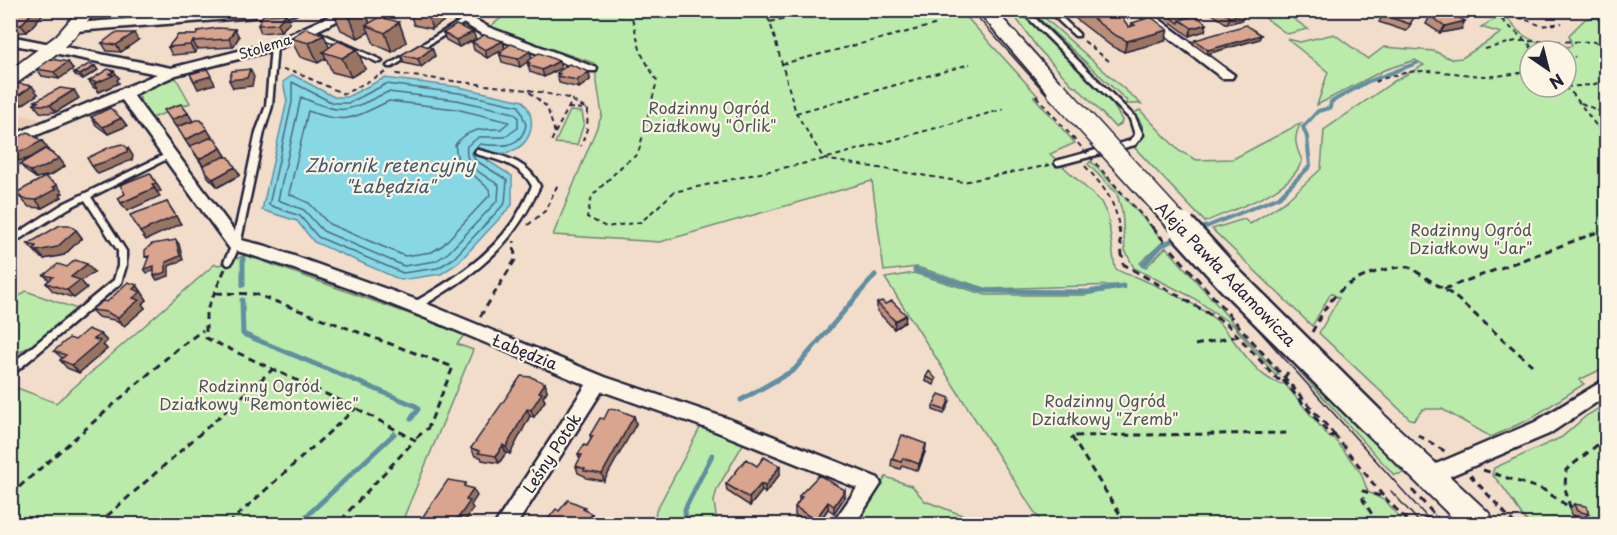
<svg xmlns="http://www.w3.org/2000/svg" width="1617" height="535" font-family="'Playpen Sans',sans-serif">
	<rect width="100%" height="100%" fill="#f2ddcb"/>
	<filter id="ink" filterUnits="userSpaceOnUse"><feTurbulence type="fractalNoise" baseFrequency=".0167" numOctaves="2"/><feDisplacementMap in="SourceGraphic" scale="12" xChannelSelector="R" yChannelSelector="G"/><feConvolveMatrix kernelMatrix="1 2 1 2 8 2 1 2 1" color-interpolation-filters="sRGB"/></filter>
	<g filter="url(#ink)">
		<path fill="#eaccb9" d="M 11,112 L 47,121 L 11,139 Z"/>
		<path fill="#baebab" stroke="#6e8673" stroke-width="1.5" fill-rule="evenodd" d="M 512,10 L 961,11 L 1038,96 L 1034,97 L 1075,143 L 1050,154 L 1101,202 L 1108,217 L 1115,268 C 1123,275 1130,274 1139,278 C 1165,290 1194,302 1216,320 C 1234,336 1258,384 1285,384 L 1330,438 L 1334,438 L 1361,473 L 1368,492 L 1387,502 L 1404,524 L 1042,524 L 885,278 L 914,273 L 986,295 L 1084,295 L 1125,288 L 1120,285 L 988,289 L 917,267 L 884,271 L 872,181 L 660,242 L 553,235 L 602,115 L 594,63 L 488,28 Z
			M 1011,11 L 1019,11 L 1111,101 L 1122,120 L 1121,124 L 1115,127 L 1077,87 L 1074,87 L 1036,46 Z
			M 1031,11 L 1037,11 L 1141,104 L 1126,104 L 1127,101 Z
			M 1256,11 L 1282,11 L 1308,29 L 1287,34 Z
			M 1502,15 C 1513,20 1512,28 1522,34 C 1534,43 1558,49 1572,46 L 1569,35 L 1585,19 L 1606,16 L 1606,367 L 1579,380 L 1584,384 L 1530,419 L 1491,437 L 1442,409 L 1423,409 L 1414,420 L 1410,419 L 1319,333 L 1339,298 L 1331,293 L 1312,326 L 1212,229 L 1244,219 L 1250,224 L 1286,201 L 1321,169 L 1324,130 L 1396,80 L 1424,65 L 1415,60 L 1384,70 L 1317,105 L 1328,72 L 1287,39 L 1300,42 L 1334,34 L 1368,59 L 1384,47 L 1434,51 L 1451,59 L 1462,58 L 1501,33 L 1481,27 ZM 1530,51 L 1566,51 L 1566,87 L 1530,87 Z
			M 176,78 L 190,103 L 152,118 L 141,103 L 138,91 Z
			M 1140,110 L 1179,151 L 1197,160 L 1233,159 L 1301,123 C 1293,137 1295,146 1302,160 C 1292,193 1234,208 1205,222 L 1134,147 C 1148,137 1145,125 1134,113 Z
			M 570,111 L 582,112 L 584,123 L 577,145 L 555,143 Z
			M 1091,161 L 1164,241 L 1140,263 L 1146,267 L 1166,247 L 1279,375 L 1275,375 L 1234,326 L 1192,297 L 1134,268 L 1125,250 L 1122,211 L 1117,194 L 1088,164 Z
			M 246,255 L 465,334 L 457,344 L 473,350 L 401,524 L 11,524 L 10,385 L 56,403 L 215,264 L 219,265 Z
			M 26,291 L 77,309 L 32,346 L 11,355 L 11,303 Z
			M 1303,370 L 1404,473 L 1394,475 L 1299,371 Z
			M 1606,404 L 1606,524 L 1529,524 C 1515,508 1508,489 1492,475 L 1494,468 L 1562,437 L 1586,416 Z
			M 700,428 L 710,428 L 745,441 L 717,489 L 714,501 L 717,524 L 654,524 L 656,511 Z
			M 886,477 L 912,486 L 925,501 L 986,524 L 854,524 Z"/>
		<path fill="#88d7e5" stroke="#5f8fa1" stroke-width="1.5" d="M 293,75 L 334,97 L 347,97 L 384,78 L 459,87 L 523,101 C 538,120 533,146 506,153 C 499,154 488,151 482,150 L 477,154 L 512,176 L 512,205 L 458,263 L 441,274 L 401,280 L 314,242 L 297,221 L 262,210 L 287,101 L 283,82 Z"/>
		<g fill="none" stroke-linecap="round" stroke-linejoin="round">
			<path stroke="#4b6a7f" stroke-width="1.5" d="M 292,82 L 333,103 L 349,103 L 386,84 L 459,93 L 519,106 L 526,125 C 520,150 500,146 480,144 L 472,153 L 475,160 L 507,180 L 505,203 L 454,258 L 438,268 L 403,273 L 318,237 L 300,216 L 269,205 L 292,102 Z
				M 388,92 L 457,100 L 514,113 L 518,117 L 518,128 L 505,137 L 479,137 L 467,146 C 463,167 484,175 499,185 L 498,200 L 449,252 L 436,261 L 404,266 L 323,231 L 304,210 L 278,200 L 301,97 C 345,117 346,111 388,92 Z
				M 389,101 L 456,109 L 509,122 L 501,129 C 481,129 468,128 455,145 L 458,161 L 489,189 L 490,195 L 443,245 L 432,252 L 405,256 L 329,224 L 309,203 L 289,194 L 308,111 C 347,125 353,118 389,101 Z"/>
			<path stroke="#5f8fa1" stroke-width="4" d="M 1589,12 L 1606,12
				M 1201,229 L 1279,197 L 1310,166 L 1307,137 L 1303,127 L 1318,111 L 1330,108 L 1331,102 L 1367,82 L 1417,63"/>
			<path stroke="#5f8fa1" stroke-width="5" d="M 1196,231 L 1205,227
				M 243,258 L 243,285
				M 1143,265 L 1162,245 L 1180,237
				M 915,270 L 985,291 L 1089,292 L 1123,286
				M 242,300 L 243,334 L 416,406 L 418,409 L 411,419
				M 741,400 L 794,370 L 875,275
				M 298,524 L 394,434
				M 686,524 L 685,509 L 712,455"/>
			<g stroke="#22223b" stroke-width="5">
				<path id="lane" d="M 1020,10 L 1027,10 L 1135,117 L 1143,135 L 1135,145 L 1059,165 L 1056,165 L 1055,163 L 1056,161 L 1129,141 L 1135,135 L 1130,119 Z
					M 1047,10 L 1054,10 L 1079,34 L 1079,36 L 1075,36 Z
					M 467,17 L 470,19 L 469,20 L 392,67 L 388,67 L 387,66 Z
					M 314,30 L 381,60 L 382,61 L 381,62 L 377,62 L 312,33 L 311,32 Z
					M 274,44 L 277,46 L 272,106 L 264,132 L 240,245 L 231,264 L 228,265 L 224,262 L 232,245 L 256,132 L 266,106 L 271,46 Z
					M 476,150 L 479,150 C 505,157 527,160 540,186 C 516,238 488,265 440,295 C 432,300 420,309 411,308 L 410,306 L 411,304 C 449,282 487,259 512,223 C 520,211 526,199 532,186 C 521,164 498,160 476,154 L 475,152 Z
					M 166,154 L 172,154 L 173,156 L 91,197 L 126,251 L 126,266 L 121,283 L 13,374 L 10,374 L 10,365 L 114,280 L 118,266 L 118,251 L 85,200 L 69,208 L 10,245 L 10,238 L 63,204 Z"/>
			</g>
			<g stroke="#22223b" stroke-width="5">
				<path id="street" d="M 242,10 L 301,10 L 295,14 L 76,31 L 70,27 L 76,23 Z
					M 343,10 L 360,10 L 278,49 L 176,75 L 133,95 L 241,240 L 266,246 L 420,301 L 605,377 L 729,419 L 878,478 L 881,484 L 855,524 L 832,524 L 857,488 L 715,431 L 602,391 L 517,524 L 495,524 L 586,385 C 469,336 352,284 230,249 L 122,100 L 10,146 L 10,136 L 157,74 L 10,44 L 10,36 L 171,68 L 270,43 Z
					M 441,10 L 458,10 L 488,27 L 597,68 L 596,71 L 586,71 L 480,33 Z
					M 1133,10 L 1147,10 L 1234,75 L 1232,78 L 1222,78 Z
					M 1606,379 L 1606,396 L 1549,434 L 1436,482 L 1429,485 L 1422,482 L 1419,476 L 1422,470 L 1535,422 Z"/>
			</g>
			<g stroke="#22223b" stroke-width="4">
				<path id="secondary" d="M 79,10 L 96,10 C 75,41 48,62 17,83 L 10,85 L 10,70 L 56,36 Z
					M 977,10 L 995,10 L 1064,87 L 1067,91 L 1064,95 L 1050,95 Z
					M 1372,409 L 1382,413 L 1490,514 L 1494,524 L 1459,524 L 1362,429 L 1358,421 L 1362,413 Z"/>
			</g>
			<path stroke="#22223b" stroke-width="2" stroke-dasharray="5 4" stroke-linecap="butt" d="M 630,10 L 641,53 L 657,81 L 638,154 L 625,163 L 592,196 L 587,217 L 606,227 L 641,222 L 674,192 L 824,159 L 1004,109
				M 763,10 L 770,22 L 796,113 L 824,159 L 963,182 L 1050,165
				M 1402,10 L 1412,13 L 1424,10
				M 1501,10 L 1542,26 L 1562,23
				M 1509,14 L 1502,20 L 1530,45 L 1532,51
				M 1521,19 L 1538,10
				M 770,22 L 818,10
				M 1084,41 L 1109,61
				M 1546,44 L 1564,51
				M 1485,49 L 1516,41 L 1606,42
				M 1566,52 L 1575,57
				M 782,64 L 938,24
				M 283,70 L 293,71 L 344,94 L 386,72
				M 396,74 L 527,90 L 547,107 L 555,133 L 550,144
				M 1375,82 C 1416,64 1441,73 1484,76 C 1500,77 1514,73 1530,72
				M 1602,82 L 1605,93
				M 1564,87 L 1573,94 L 1606,139
				M 1566,87 L 1592,85 L 1606,80
				M 529,90 L 568,98 L 588,110 L 587,129 L 581,146
				M 1581,103 L 1606,114
				M 568,108 L 587,109
				M 796,113 L 970,64
				M 1597,127 L 1606,126
				M 555,133 L 573,99
				M 1085,166 C 1103,186 1116,201 1119,229
				M 528,225 L 545,211 L 558,184"/>
			<path stroke="#22223b" stroke-width="3" stroke-dasharray="7 5" stroke-linecap="butt" d="M 1119,227 L 1123,264 L 1227,324 L 1277,379 L 1283,380 L 1290,369
				M 225,269 L 206,312 L 206,338 L 356,408 L 415,440 L 346,514 L 340,524
				M 1444,289 L 1606,229
				M 216,293 L 255,294 L 453,367 L 428,428 L 415,439
				M 480,317 L 515,260 L 514,241
				M 1312,332 C 1319,320 1325,306 1335,296 C 1351,278 1386,266 1409,267 L 1453,295 L 1532,365
				M 1195,345 L 1238,336
				M 1283,380 L 1331,436 L 1335,435
				M 1334,434 L 1383,496
				M 1418,435 L 1446,452
				M 1483,470 L 1544,490 L 1569,507
				M 1470,475 L 1515,524
				M 1412,490 L 1443,524
				M 10,495 L 177,349 L 203,330
				M 98,524 L 272,370
				M 228,524 L 356,408
				M 1126,524 L 1071,436 L 1290,433
				M 1378,524 L 1363,500 L 1363,491 L 1384,497 L 1411,524
				M 1412,524 L 1435,515
				M 1586,524 L 1572,515 L 1565,488 L 1566,470 L 1606,438
				M 1589,524 L 1606,522"/>
			<use href="#lane" fill="#fcf5e5" fill-rule="evenodd"/>
			<use href="#street" fill="#fcf5e5" fill-rule="evenodd"/>
			<use href="#secondary" fill="#fcf5e5" fill-rule="evenodd"/>
			<path stroke="#22223b" stroke-width="1.5" d="M 971,10 L 1433,524
				M 1391,491 L 1421,524"/>
			<g stroke="#22223b" stroke-width="23" stroke-linecap="butt">
				<path id="secondary-bridge-far1" d="M 1057,91 L 1183,229"/>
			</g>
			<g stroke="#22223b" stroke-width="32" stroke-linecap="butt">
				<path id="secondary-bridge" d="M 1182,227 L 1231,281 L 1372,421"/>
			</g>
			<path stroke="#22223b" stroke-width="2" stroke-dasharray="5 4" stroke-linecap="butt" d="M 1036,96 L 1154,229"/>
			<path stroke="#22223b" stroke-width="3" stroke-dasharray="7 5" stroke-linecap="butt" d="M 1152,227 L 1166,243
				M 1172,250 L 1334,434"/>
			<use href="#secondary-bridge-far1" stroke="#fcf5e5" stroke-width="20"/>
			<use href="#secondary-bridge" stroke="#fcf5e5" stroke-width="27"/>
		</g>
		<path fill="#bb8e7a" stroke="#22223b" stroke-width="1.5" d="M 10,10 L 42,15 L 27,32 L 14,33 L 10,28 Z
			M 148,10 L 168,10 L 167,12 L 149,13 Z
			M 365,10 L 370,23 L 399,22 L 406,42 L 392,52 L 374,44 L 369,32 L 358,38 L 341,30 L 333,11 Z
			M 380,10 L 441,10 L 444,21 L 432,29 L 414,25 L 409,11 L 394,18 Z
			M 475,10 L 496,10 L 487,14 L 475,12 Z
			M 1078,10 L 1114,10 L 1124,18 L 1123,20 L 1129,27 L 1131,26 L 1132,23 L 1165,41 L 1124,52 L 1110,45 L 1076,19 Z
			M 1155,10 L 1182,10 L 1205,31 L 1189,36 Z
			M 1206,10 L 1241,10 L 1242,20 L 1227,24 Z
			M 286,14 L 290,22 L 281,31 L 261,33 L 258,25 Z
			M 1383,15 L 1411,24 L 1406,31 L 1379,22 Z
			M 1430,16 L 1461,29 L 1440,33 L 1426,24 Z
			M 443,33 L 476,39 L 459,47 L 446,40 Z
			M 178,35 L 239,37 L 233,47 L 197,49 L 195,53 L 172,55 L 168,47 Z
			M 324,35 L 329,48 L 365,69 L 351,77 L 332,72 L 326,58 L 318,63 L 300,57 L 290,38 Z
			M 1261,35 L 1259,39 L 1207,54 L 1193,44 L 1195,40 Z
			M 138,40 L 121,52 L 107,51 L 102,43 Z
			M 503,41 L 505,48 L 530,51 L 520,67 L 502,62 L 499,52 L 500,51 L 487,58 L 474,50 L 472,42 Z
			M 432,48 L 435,56 L 421,67 L 404,63 L 401,55 Z
			M 559,61 L 561,68 L 544,77 L 530,72 L 527,62 Z
			M 68,62 L 73,69 L 59,79 L 42,76 L 37,69 Z
			M 98,70 L 83,79 L 76,76 L 74,73 Z
			M 589,72 L 590,80 L 579,88 L 559,83 L 557,73 Z
			M 119,78 L 117,80 L 119,83 L 99,92 L 97,89 L 94,88 L 89,81 Z
			M 10,86 L 38,94 L 22,105 L 10,103 Z
			M 79,98 L 56,112 L 46,113 L 40,112 L 34,104 L 36,103 L 35,101 Z
			M 91,117 L 121,118 L 127,126 L 108,134 L 96,125 Z
			M 177,127 L 212,137 L 211,138 L 221,148 L 226,156 L 224,157 L 240,175 L 218,187 L 208,177 L 204,169 L 203,166 Z
			M 42,141 L 48,149 L 46,149 L 59,158 L 65,166 L 51,175 L 36,178 L 27,172 L 20,164 L 30,158 L 19,161 L 10,155 L 10,142 Z
			M 16,193 L 63,193 L 60,194 L 62,197 L 42,208 L 29,207 Z
			M 76,230 L 82,238 L 64,255 L 44,259 L 41,258 L 28,244 Z
			M 67,267 L 94,272 L 81,281 L 87,288 L 74,298 L 53,291 L 46,283 L 49,280 L 44,275 Z
			M 137,285 L 147,300 L 142,304 L 145,308 L 124,326 L 114,320 L 98,317 L 91,310 L 107,302 Z
			M 877,303 L 885,304 L 905,322 L 894,329 L 877,311 Z
			M 100,334 L 107,341 L 103,345 L 107,349 L 79,373 L 67,368 L 60,360 L 62,358 L 54,351 L 75,340 Z
			M 926,377 L 936,379 L 934,385 L 925,381 Z
			M 545,383 L 547,391 L 543,397 L 545,401 L 534,417 L 530,416 L 510,454 L 506,453 L 499,463 L 482,460 L 481,457 L 475,456 L 471,448 Z
			M 950,402 L 944,414 L 933,410 L 933,406 Z
			M 634,416 L 636,424 L 604,481 L 586,478 L 585,476 L 578,473 L 576,466 L 580,459 L 578,454 L 587,446 L 591,440 L 590,435 L 604,419 Z
			M 926,444 L 925,452 L 918,471 L 905,466 L 902,466 L 900,469 L 891,466 L 892,459 Z
			M 757,466 L 780,474 L 765,493 L 762,491 L 750,506 L 727,491 L 726,484 Z
			M 799,496 L 845,497 L 834,513 L 828,509 L 817,525 L 811,525 L 795,515 L 795,507 L 799,501 Z
			M 1574,504 L 1589,514 L 1584,517 L 1572,515 L 1570,508 Z"/>
		<path fill="#987463" stroke="#22223b" stroke-width="1.5" d="M 34,10 L 38,10 L 42,15 L 27,32 L 21,25 Z
			M 121,10 L 137,10 L 136,12 L 123,13 Z
			M 362,10 L 365,10 L 371,27 L 366,25 L 369,32 L 358,38 L 350,18 Z
			M 391,10 L 409,10 L 409,11 L 394,18 Z
			M 426,10 L 441,10 L 444,21 L 432,29 Z
			M 486,10 L 496,10 L 487,14 Z
			M 1245,13 L 1242,20 L 1227,24 L 1230,17 Z
			M 286,14 L 290,22 L 281,31 L 277,24 Z
			M 1465,21 L 1461,29 L 1440,33 L 1445,26 Z
			M 399,22 L 406,42 L 392,52 L 385,33 Z
			M 1207,24 L 1205,31 L 1189,36 L 1192,28 Z
			M 235,29 L 239,37 L 233,47 L 229,39 Z
			M 1168,30 L 1165,41 L 1124,52 L 1127,41 Z
			M 473,32 L 476,39 L 459,47 L 456,40 Z
			M 134,33 L 138,40 L 121,52 L 116,45 Z
			M 324,35 L 332,54 L 323,52 L 326,58 L 318,63 L 309,43 Z
			M 1261,35 L 1259,39 L 1207,54 L 1208,50 Z
			M 193,41 L 197,49 L 195,53 L 190,45 Z
			M 503,41 L 505,49 L 487,58 L 485,50 Z
			M 432,48 L 435,56 L 421,67 L 418,59 Z
			M 357,49 L 365,69 L 351,77 L 342,58 Z
			M 530,51 L 532,59 L 520,67 L 518,59 Z
			M 559,61 L 561,68 L 544,77 L 542,70 Z
			M 68,62 L 73,69 L 59,79 L 54,72 Z
			M 95,66 L 98,70 L 83,79 L 80,75 Z
			M 207,69 L 215,84 L 198,89 L 194,81 Z
			M 250,69 L 254,77 L 252,86 L 233,88 L 229,80 Z
			M 114,71 L 119,78 L 117,80 L 119,83 L 99,92 L 94,84 Z
			M 589,72 L 590,80 L 579,88 L 577,80 Z
			M 32,86 L 38,94 L 22,105 L 16,97 Z
			M 74,90 L 79,98 L 56,112 L 50,105 Z
			M 188,113 L 193,121 L 176,127 L 171,120 Z
			M 121,118 L 127,126 L 108,134 L 103,127 Z
			M 207,129 L 212,137 L 190,148 L 185,140 Z
			M 42,141 L 48,149 L 34,157 L 19,161 L 13,153 Z
			M 128,148 L 133,156 L 132,160 L 98,174 L 92,166 Z
			M 221,148 L 226,156 L 204,167 L 199,159 Z
			M 59,158 L 65,166 L 51,175 L 36,178 L 30,171 Z
			M 235,167 L 240,175 L 218,187 L 213,179 Z
			M 150,173 L 161,191 L 157,192 L 152,184 Z
			M 57,185 L 63,193 L 60,194 L 62,197 L 42,208 L 36,200 Z
			M 154,188 L 160,196 L 127,211 L 121,203 Z
			M 167,202 L 181,224 L 146,240 L 140,232 Z
			M 10,217 L 14,221 L 12,222 L 14,224 L 10,227 Z
			M 76,230 L 82,238 L 64,255 L 44,259 L 37,251 Z
			M 176,240 L 179,244 L 183,260 L 169,266 L 169,276 L 157,280 L 154,276 L 166,262 Z
			M 87,264 L 94,272 L 81,281 L 87,288 L 74,298 L 67,290 L 71,277 Z
			M 154,266 L 157,270 L 147,273 L 144,269 Z
			M 137,285 L 147,300 L 142,304 L 145,308 L 124,326 L 117,318 L 133,298 L 133,289 Z
			M 906,315 L 905,322 L 894,329 L 895,321 Z
			M 100,334 L 107,341 L 103,345 L 107,349 L 79,373 L 72,365 L 94,339 Z
			M 545,383 L 547,391 L 543,397 L 545,401 L 534,417 L 531,410 L 539,392 Z
			M 527,409 L 530,416 L 510,454 L 506,447 Z
			M 634,416 L 636,424 L 604,481 L 602,474 Z
			M 926,444 L 925,452 L 918,471 L 919,464 Z
			M 503,445 L 506,453 L 499,463 L 496,456 Z
			M 780,466 L 780,474 L 765,493 L 765,486 Z
			M 761,484 L 762,491 L 750,506 L 749,498 Z
			M 473,489 L 477,496 L 471,505 L 473,508 L 463,525 L 458,525 L 456,521 L 466,500 Z
			M 845,490 L 845,497 L 834,513 L 834,506 Z
			M 828,502 L 828,509 L 817,525 L 815,525 L 815,520 Z
			M 592,514 L 594,521 L 591,525 L 583,525 Z"/>
		<path fill="#d9a58e" stroke="#22223b" stroke-width="1.5" d="M 10,10 L 34,10 L 21,25 L 10,25 L 10,23 L 17,16 L 10,16 Z
			M 334,10 L 363,10 L 364,11 L 350,18 L 333,11 Z
			M 1082,10 L 1114,10 L 1124,18 L 1122,18 L 1129,27 L 1135,25 L 1132,23 L 1151,17 L 1168,30 L 1127,41 L 1113,34 Z
			M 1161,10 L 1182,10 L 1191,17 L 1180,20 L 1179,23 Z
			M 1220,10 L 1241,10 L 1245,13 L 1230,17 Z
			M 1386,10 L 1397,10 L 1415,16 L 1410,24 L 1383,15 Z
			M 1450,12 L 1465,21 L 1445,26 L 1430,16 Z
			M 286,14 L 277,24 L 258,25 L 263,15 Z
			M 1195,15 L 1207,24 L 1192,28 L 1180,20 Z
			M 380,17 L 399,22 L 385,33 L 366,25 Z
			M 456,25 L 473,32 L 456,40 L 443,33 Z
			M 1246,25 L 1261,35 L 1208,50 L 1195,40 Z
			M 217,28 L 235,29 L 229,39 L 193,41 L 190,45 L 168,47 L 178,35 L 196,35 L 198,31 Z
			M 306,28 L 324,35 L 309,43 L 290,38 Z
			M 115,33 L 134,33 L 116,45 L 102,43 Z
			M 484,35 L 503,41 L 485,50 L 472,42 Z
			M 338,41 L 357,49 L 342,58 L 323,52 Z
			M 420,44 L 432,48 L 418,59 L 401,55 Z
			M 511,44 L 530,51 L 518,59 L 500,55 L 502,53 L 499,52 Z
			M 539,53 L 559,61 L 542,70 L 528,65 L 530,63 L 527,62 Z
			M 51,59 L 68,62 L 54,72 L 37,69 Z
			M 89,64 L 95,66 L 80,75 L 74,73 Z
			M 569,64 L 589,72 L 577,80 L 557,76 L 560,74 L 557,73 Z
			M 108,69 L 114,71 L 109,74 L 114,75 L 94,84 L 97,82 L 89,81 Z
			M 207,69 L 211,76 L 194,81 L 190,74 Z
			M 250,69 L 247,78 L 229,80 L 232,71 Z
			M 15,83 L 32,86 L 16,97 L 10,96 L 10,86 Z
			M 60,88 L 74,90 L 50,105 L 40,105 L 34,104 L 38,102 L 35,101 Z
			M 181,104 L 188,113 L 171,120 L 164,110 Z
			M 110,108 L 121,118 L 103,127 L 91,117 Z
			M 197,120 L 201,120 L 207,129 L 185,140 L 177,127 Z
			M 28,132 L 42,141 L 27,149 L 13,153 L 10,151 L 10,142 Z
			M 210,138 L 215,138 L 221,148 L 199,159 L 190,146 Z
			M 122,144 L 128,148 L 127,152 L 104,162 L 92,166 L 87,158 L 110,147 Z
			M 45,149 L 59,158 L 45,167 L 30,171 L 20,164 Z
			M 224,157 L 229,157 L 235,167 L 213,179 L 204,169 L 203,165 Z
			M 150,173 L 156,183 L 152,184 L 154,188 L 121,203 L 118,198 L 125,194 L 120,185 Z
			M 45,177 L 57,185 L 53,187 L 56,189 L 36,200 L 23,199 L 16,193 Z
			M 167,202 L 176,216 L 140,232 L 130,215 Z
			M 60,225 L 69,225 L 76,230 L 57,247 L 37,251 L 34,250 L 36,246 L 28,244 Z
			M 176,240 L 180,256 L 166,262 L 166,272 L 154,276 L 154,266 L 144,269 L 149,256 L 145,257 L 145,250 L 152,244 Z
			M 75,260 L 87,264 L 71,277 L 80,280 L 67,290 L 46,283 L 53,277 L 44,275 L 58,264 L 67,267 Z
			M 128,282 L 137,285 L 133,289 L 141,292 L 133,298 L 139,300 L 117,318 L 107,312 L 91,310 L 103,301 L 107,302 Z
			M 882,301 L 885,304 L 892,301 L 906,315 L 895,321 L 877,303 Z
			M 88,329 L 100,334 L 94,339 L 100,341 L 72,365 L 60,360 L 66,355 L 54,351 L 69,338 L 75,340 Z
			M 929,371 L 936,379 L 935,381 L 926,377 Z
			M 521,376 L 531,377 L 545,383 L 539,392 L 542,393 L 531,410 L 527,409 L 506,447 L 503,445 L 496,456 L 478,453 L 480,451 L 471,448 Z
			M 939,394 L 950,398 L 945,410 L 933,406 Z
			M 609,409 L 619,410 L 634,416 L 602,474 L 584,471 L 585,469 L 576,466 L 582,455 L 578,454 L 584,445 L 587,446 L 593,436 L 590,435 L 600,418 L 604,419 Z
			M 902,435 L 926,444 L 919,464 L 906,459 L 903,458 L 901,462 L 892,459 Z
			M 764,457 L 780,466 L 765,486 L 761,484 L 749,498 L 726,484 L 746,459 L 757,466 Z
			M 819,475 L 845,490 L 834,506 L 828,502 L 815,520 L 795,507 L 802,497 L 799,496 Z
			M 448,480 L 466,483 L 464,486 L 473,489 L 466,500 L 470,501 L 456,521 L 452,520 L 449,525 L 417,525 Z
			M 568,500 L 585,507 L 583,509 L 592,514 L 583,525 L 543,525 L 556,509 L 559,511 Z
			M 1574,504 L 1586,506 L 1589,514 L 1577,511 Z"/>
	</g>
	<g text-anchor="middle" stroke-width="4.5" stroke-linejoin="round" paint-order="stroke">
		<g font-size="14" fill="#22223b" stroke="#fcf5e5">
			<text transform="translate(265 47) rotate(-17)" y="5">Stolema</text>
		</g>
		<g font-size="16" fill="#485457" stroke="#fcf5e5">
			<text x="709" y="114">Rodzinny Ogród<tspan x="709" dy="18">Działkowy "Orlik"</tspan></text>
			<text x="1471" y="236">Rodzinny Ogród<tspan x="1471" dy="18">Działkowy "Jar"</tspan></text>
			<text x="259" y="392">Rodzinny Ogród<tspan x="259" dy="18">Działkowy "Remontowiec"</tspan></text>
			<text x="1105" y="407">Rodzinny Ogród<tspan x="1105" dy="18">Działkowy "Zremb"</tspan></text>
		</g>
		<g font-size="16" fill="#22223b" stroke="#fcf5e5">
			<text transform="translate(1226 274) rotate(46)" y="6">Aleja Pawła Adamowicza</text>
			<text transform="translate(525 352) rotate(22)" y="6">Łabędzia</text>
			<text transform="translate(552 453) rotate(-57)" y="6">Leśny Potok</text>
		</g>
		<g font-size="18" font-style="italic" fill="#41586e" stroke="#fcf5e5">
			<text x="390" y="172">Zbiornik retencyjny<tspan x="390" dy="21">"Łabędzia"</tspan></text>
		</g>
	</g>
	<rect width="1617" height="535" fill="none" stroke="#fcf5e5" stroke-width="36"/>
	<rect x="18" y="18" width="1581" height="499" fill="none" stroke="#22223b" stroke-width="2" filter="url(#ink)"/>
	<g transform="translate(1548 69) rotate(145)"><circle r="28" fill="#fcf5e5" stroke="#a5a1a1" stroke-width="1.5"/>
	<path d="M0-4.5L10 22L0 15L-10 22Z" fill="#22223b"/>
	<text y="-9" font-size="16" font-weight="bold" text-anchor="middle" fill="#22223b">N</text>
	</g>
</svg>
